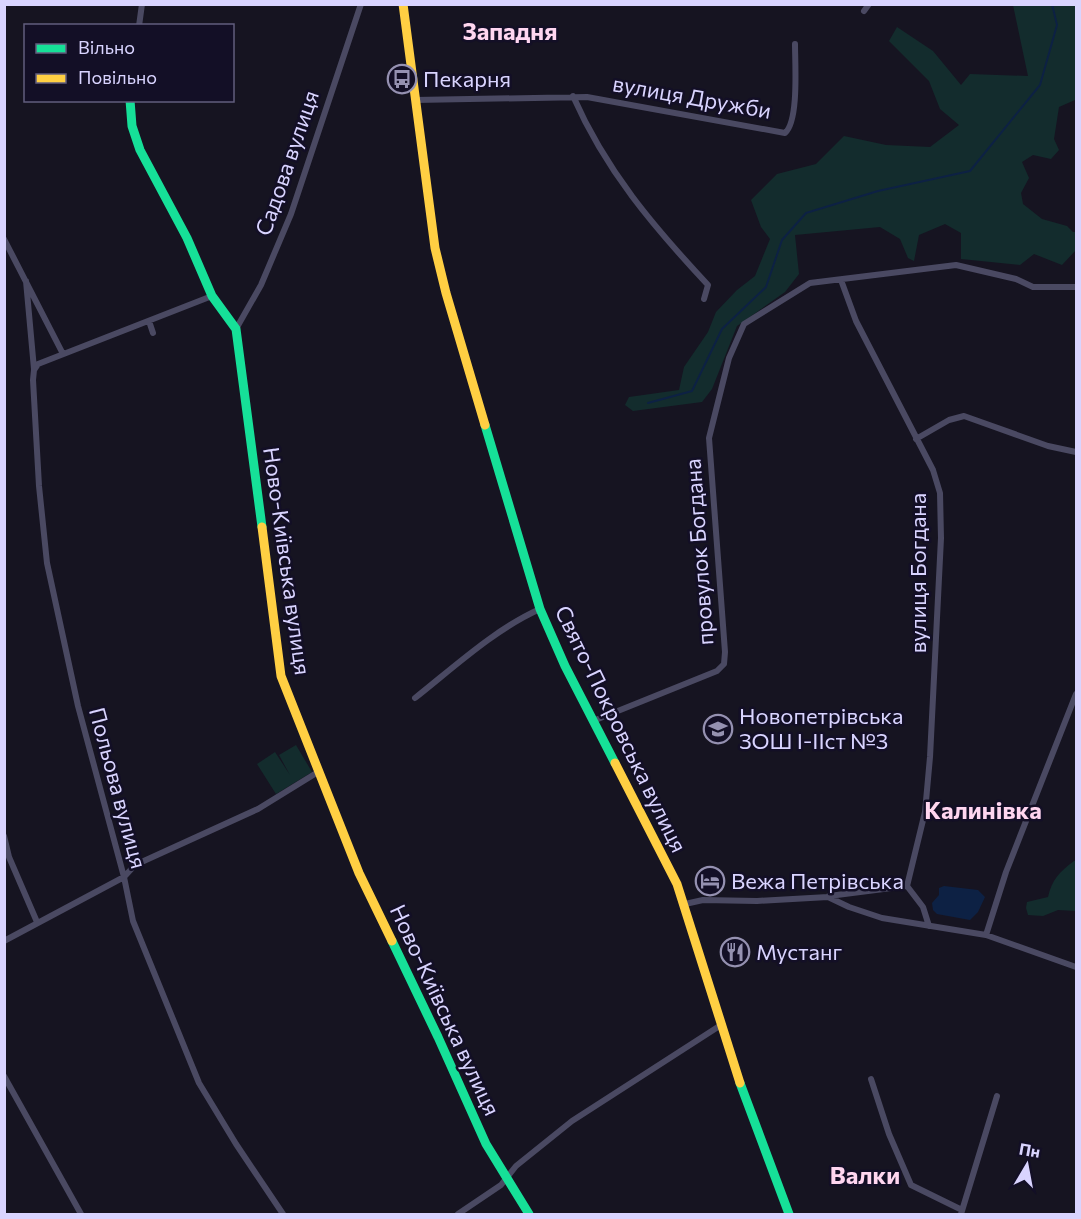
<svg xmlns="http://www.w3.org/2000/svg" width="1081" height="1219" font-family="Commissioner,sans-serif">
	<rect width="100%" height="100%" fill="#161421"/>
	<path fill="#132c2d" d="M 1013,5 L 1076,5 L 1076,91 L 1075,100 L 1059,107 L 1054,139 L 1059,150 L 1051,159 L 1033,155 L 1022,162 L 1029,178 L 1021,193 L 1023,204 L 1042,219 L 1067,226 L 1073,232 L 1076,232 L 1076,250 L 1062,265 L 1034,254 L 1020,265 L 961,259 L 961,233 L 945,224 L 919,235 L 914,261 L 908,258 L 900,239 L 880,227 L 795,235 L 799,274 L 785,292 L 737,326 L 712,389 L 702,402 L 633,411 L 625,405 L 629,397 L 679,390 L 684,367 L 708,332 L 716,312 L 737,290 L 755,276 L 770,239 L 761,227 L 751,200 L 777,174 L 816,164 L 844,136 L 886,145 L 930,147 L 959,125 L 940,109 L 929,81 L 889,41 L 897,27 L 933,51 L 961,85 L 970,74 L 1028,76 Z
		M 296,745 L 312,772 L 276,794 L 257,764 L 275,752 L 290,775 L 279,755 Z
		M 1074,861 L 1076,861 L 1076,911 L 1058,910 L 1043,916 L 1028,915 L 1026,908 L 1027,902 L 1048,897 C 1052,880 1059,872 1074,861 Z"/>
	<path fill="#0d2144" d="M 944,886 L 978,890 L 985,897 L 978,912 L 970,920 L 937,914 L 933,910 L 932,903 L 939,895 L 939,888 Z"/>
	<g fill="none" stroke-linecap="round" stroke-linejoin="round">
		<path stroke="#0d2144" stroke-width="2" d="M 648,403 L 692,391 L 722,329 L 766,287 L 782,240 L 806,213 L 878,191 L 970,171 L 1040,85 L 1057,25 L 1052,4"/>
		<path stroke="#4a4962" stroke-width="6" d="M 864,11 L 869,4
			M 139,26 L 142,4
			M 573,96 C 606,171 653,226 708,285 L 704,299
			M 415,100 L 587,97 L 785,133 C 799,121 795,64 795,44
			M 4,239 L 63,354
			M 841,280 L 856,321 L 933,470 L 940,493 L 941,538 L 930,757 L 925,812 L 907,886
			M 26,281 L 34,369
			M 212,296 L 38,364 L 34,370 L 33,380 L 39,486 L 47,563 L 78,706 L 124,877 L 133,921 L 199,1083 L 236,1144 L 283,1214
			M 149,321 L 153,333
			M 236,329 L 261,285 L 291,214 L 361,4
			M 916,439 L 949,420 L 964,416 L 1048,446 L 1076,452
			M 415,698 C 453,668 495,629 540,609
			M 593,721 L 717,671 L 724,664 L 725,652 L 709,438 L 729,358 L 744,324 L 810,283 L 956,265 L 1016,279 L 1033,287 L 1076,287
			M 4,836 L 9,857 L 37,922
			M 907,886 L 923,907 L 929,926
			M 829,896 L 907,886
			M 685,904 L 703,900 L 757,901 L 828,897 L 849,907 L 882,918 L 986,935 L 1076,967
			M 986,935 L 1006,872 L 1076,694
			M 4,941 L 124,877 L 135,865 L 258,809 L 318,772
			M 4,1076 L 81,1214
			M 871,1079 L 889,1134 L 911,1185 L 962,1210
			M 458,1214 L 501,1185 L 516,1166 L 572,1121 L 721,1025
			M 961,1214 L 997,1096"/>
		<path stroke="#16e098" stroke-width="9" d="M 130,100 L 132,126 L 140,150 L 187,238 L 212,296 L 236,329 L 262,527
			M 485,425 L 540,609 L 565,666 L 615,763
			M 392,941 L 438,1037 L 486,1144 L 529,1214
			M 740,1083 L 789,1214"/>
		<path stroke="#ffcf43" stroke-width="9" d="M 403,4 L 435,248 L 446,293 L 485,425
			M 262,527 L 281,676 L 359,873 L 392,941
			M 615,763 L 677,884 L 740,1083"/>
	</g>
	<defs>
		<g id="bus-ring" transform="scale(1.5)"><circle r="9.5" fill="#130f26" stroke="#9591b1" stroke-width="1.5"/><path d="M-5-6H5V4H4V6H2V4H-2V6H-4V4H-5ZM-3.5-4V0h7V-4ZM-3.5 1.2v1.5H-2V1.2ZM2 1.2v1.5H3.5V1.2Z" fill="#9591b1"/></g>
		<g id="school-ring" transform="scale(1.5)"><circle r="9.5" fill="#130f26" stroke="#9591b1" stroke-width="1.5"/><path d="M0-5L7-2L0 1L-7-2ZM-4 1L0 2.5L4 1V4Q0 6-4 4Z" fill="#9591b1"/></g>
		<g id="hotel-ring" transform="scale(1.5)"><circle r="9.5" fill="#130f26" stroke="#9591b1" stroke-width="1.5"/><path d="M-6-4.5h1.5V1H6V5H4.5V3h-9V5H-6ZM-4 0a1.8 1.8 0 1 1 3.6 0ZM.5 0V-2.5h3Q6-2.5 6 0Z" fill="#9591b1"/></g>
		<g id="restaurant-ring" transform="scale(1.5)"><circle r="9.5" fill="#130f26" stroke="#9591b1" stroke-width="1.5"/><path d="M-5-6h1v4h1v-4h1v4h1v-4h1v5L-1.5 .5V6h-2V.5L-5-1ZM5-6V6H3V1.5H1.5Q1.5-4 5-6Z" fill="#9591b1"/></g>
	</defs>
	<g fill-rule="evenodd">
		<use href="#bus-ring" x="402" y="79"/>
		<use href="#school-ring" x="718" y="729"/>
		<use href="#hotel-ring" x="710" y="881"/>
		<use href="#restaurant-ring" x="735" y="952"/>
	</g>
	<g text-anchor="middle" stroke-width="5" stroke-linejoin="round" paint-order="stroke">
		<g font-size="22" fill="#d9d4ff" stroke="#130f26" text-anchor="start">
			<text x="423" y="87">Пекарня</text>
			<text x="739" y="724">Новопетрівська<tspan x="739" dy="25">ЗОШ I-IIст №3</tspan></text>
			<text x="731" y="889">Вежа Петрівська</text>
			<text x="756" y="960">Мустанг</text>
		</g>
		<g font-size="22" fill="#d9d4ff" stroke="#130f26">
			<text transform="translate(692 97) rotate(10)" y="8">вулиця Дружби</text>
			<text transform="translate(287 163) rotate(-71)" y="8">Садова вулиця</text>
			<text transform="translate(699 552) rotate(-94)" y="8">провулок Богдана</text>
			<text transform="translate(287 561) rotate(82)" y="8">Ново-Київська вулиця</text>
			<text transform="translate(918 573) rotate(-90)" y="8">вулиця Богдана</text>
			<text transform="translate(621 729) rotate(64)" y="8">Свято-Покровська вулиця</text>
			<text transform="translate(118 788) rotate(75)" y="8">Польова вулиця</text>
			<text transform="translate(445 1010) rotate(65)" y="8">Ново-Київська вулиця</text>
		</g>
		<g font-size="24" font-weight="bold" fill="#ffd6f0" stroke="#130f26">
			<text x="510" y="40">Западня</text>
			<text x="983" y="819">Калинівка</text>
			<text x="865" y="1184">Валки</text>
		</g>
	</g>
	<rect width="1081" height="1219" fill="none" stroke="#d9d4ff" stroke-width="12"/>
	<rect x="24" y="24" width="210" height="78" fill="#130f26" stroke="#625e7d" stroke-width="1.5"/>
	<rect x="36" y="44" width="30" height="9" fill="#16e098" stroke="#625e7d" stroke-width="1.5"/>
	<text x="78" y="54" font-size="18" fill="#d9d4ff">Вільно</text>
	<rect x="36" y="74" width="30" height="9" fill="#ffcf43" stroke="#625e7d" stroke-width="1.5"/>
	<text x="78" y="84" font-size="18" fill="#d9d4ff">Повільно</text>
	<g transform="translate(1027 1165) rotate(10)" stroke="#130f26" stroke-width="4.5" paint-order="stroke">
	<path d="M0-4.5L10 22L0 15L-10 22Z" fill="#d9d4ff"/>
	<text y="-9" font-size="16" font-weight="bold" text-anchor="middle" fill="#d9d4ff">Пн</text>
	</g>
</svg>
